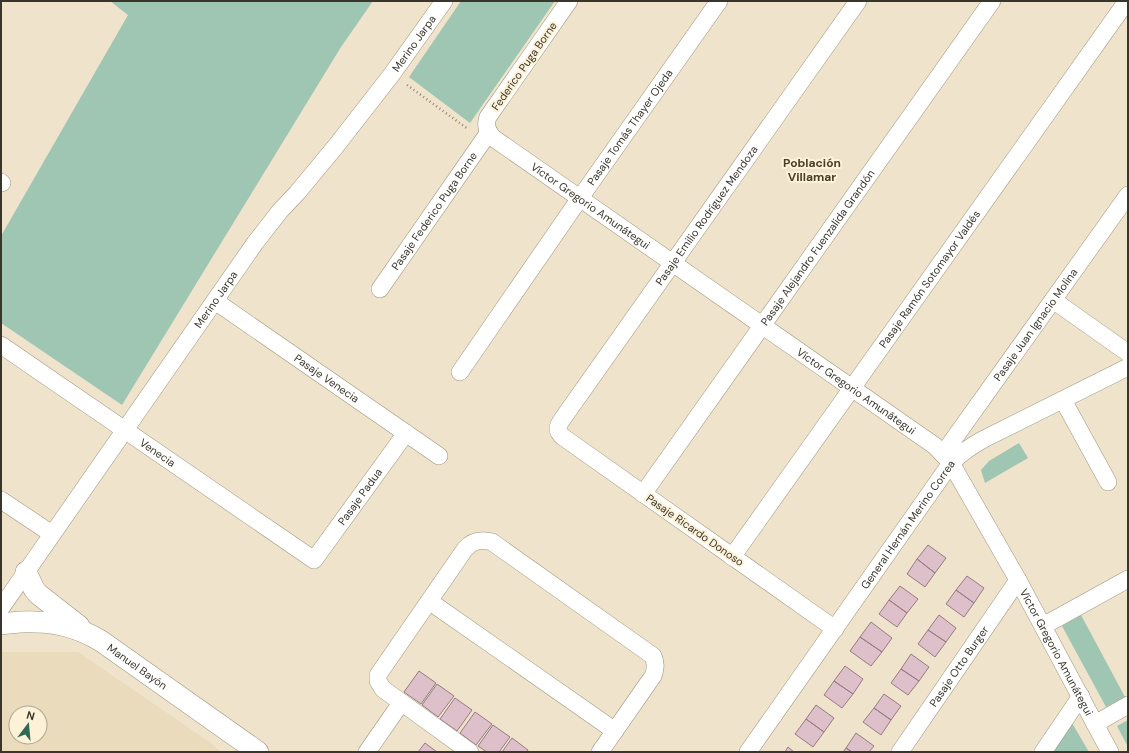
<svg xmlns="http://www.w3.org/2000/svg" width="1129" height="753" font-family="'DM Sans',sans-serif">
	<rect width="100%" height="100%" fill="#efe4cb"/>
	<path fill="#e9dbbb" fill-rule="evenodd" d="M 1,652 L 78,652 L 208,741 L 221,752 L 1,752 ZM 16,713 L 40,713 L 40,737 L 16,737 Z"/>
	<path fill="#9fc5b3" d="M 110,1 L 373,1 L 341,47 L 122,405 L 1,323 L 1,236 L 128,15 Z
		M 461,1 L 555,1 L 470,123 L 409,77 Z
		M 1019,443 L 1028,458 L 985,483 L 981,470 L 989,461 Z
		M 1081,615 L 1125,697 L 1106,707 L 1062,626 Z
		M 1128,720 L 1128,747 L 1117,726 Z
		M 1072,723 L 1089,752 L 1052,752 Z"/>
	<path fill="#ddc0c9" stroke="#967b84" d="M 928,545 L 946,558 L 935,573 L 917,559 Z
		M 917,559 L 935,573 L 925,587 L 907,574 Z
		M 967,576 L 984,588 L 974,603 L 956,590 Z
		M 900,586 L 918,599 L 907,613 L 889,600 Z
		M 956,590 L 974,603 L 964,617 L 946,604 Z
		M 889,600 L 907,613 L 897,627 L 879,614 Z
		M 939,615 L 956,628 L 946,642 L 928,630 Z
		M 871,622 L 892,638 L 882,652 L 860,637 Z
		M 928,630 L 946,642 L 935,657 L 918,644 Z
		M 860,637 L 882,652 L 871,666 L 850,651 Z
		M 911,654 L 929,667 L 919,681 L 901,669 Z
		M 845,666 L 863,679 L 853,694 L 834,681 Z
		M 901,669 L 919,681 L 908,695 L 891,683 Z
		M 419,671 L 436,683 L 421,704 L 404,692 Z
		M 834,681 L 853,694 L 842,708 L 824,695 Z
		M 437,684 L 454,696 L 438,717 L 422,705 Z
		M 884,694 L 901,706 L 891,720 L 874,708 Z
		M 455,698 L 472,710 L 457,731 L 440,719 Z
		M 816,705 L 834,718 L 824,732 L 806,719 Z
		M 874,708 L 891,720 L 881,735 L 863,722 Z
		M 475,712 L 492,724 L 476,745 L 460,733 Z
		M 806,719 L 824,732 L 813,747 L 795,734 Z
		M 493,725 L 510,737 L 499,752 L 487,752 L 478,746 Z
		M 856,733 L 874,746 L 869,752 L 852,752 L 846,748 Z
		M 512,738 L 528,750 L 527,752 L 502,752 Z
		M 425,743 L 437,752 L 418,752 Z
		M 788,747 L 794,752 L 785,752 Z
		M 846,748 L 852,752 L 843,752 Z"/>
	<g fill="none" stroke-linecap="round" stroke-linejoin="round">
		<g stroke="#9e947d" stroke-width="18">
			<g id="minor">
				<path id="s1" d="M 569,1 L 488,117 C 485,125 487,130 492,137 L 935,446 L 951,463 L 1018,580 L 1110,752"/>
				<path d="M 1,182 L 2,183"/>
				<path id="s2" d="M 380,289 L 489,132"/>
				<path d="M 1053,300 L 1128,353"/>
				<path id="s3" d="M 215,301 L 439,456"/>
				<path id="s4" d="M 1,345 L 314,560 L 406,433"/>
				<path id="s5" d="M 460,372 L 580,198 L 719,1"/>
				<path d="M 1063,400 L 1108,482"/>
				<path id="s6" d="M 943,454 L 1128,195"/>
				<path id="s7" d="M 643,494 L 992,1"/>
				<path d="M 1,500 L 52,534"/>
				<path id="s8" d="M 732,557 L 1127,1"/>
				<path d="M 429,601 L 615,731"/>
				<path id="s9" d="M 1,608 L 255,243 L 280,211 L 297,193 L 336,146 L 392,74 L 444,1"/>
				<path d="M 1043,626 L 1128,579"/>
				<path id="s10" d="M 835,629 L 563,437 C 557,432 557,427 561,421 L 858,1"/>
				<path d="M 1095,724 L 1128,705"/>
				<path d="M 367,752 L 401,703"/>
				<path d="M 470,752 L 383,689 L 378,681 L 378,675 L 465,549 C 473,540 481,539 492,542 L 653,656 C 656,664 656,668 653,676 L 600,752"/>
				<path id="s11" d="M 748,752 L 951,463 C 961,453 971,446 984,439 L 1128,367"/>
				<path id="s12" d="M 900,752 L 1018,580"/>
				<path d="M 1043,752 L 1081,696"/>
			</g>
		</g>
		<g stroke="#9e947d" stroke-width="22">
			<g id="tertiary">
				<path d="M 26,572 L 34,589 L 38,594 L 79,626"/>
				<path id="s13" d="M 1,624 C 12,623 24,621 35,622 C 59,622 81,629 101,641 L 258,752"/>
			</g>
		</g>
		<path stroke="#8e8675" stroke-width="2.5" stroke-dasharray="1 3" stroke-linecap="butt" d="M 407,85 L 468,129"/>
		<use href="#minor" stroke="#fff" stroke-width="17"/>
		<use href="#tertiary" stroke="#fff" stroke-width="21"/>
	</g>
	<g text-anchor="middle" stroke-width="4" stroke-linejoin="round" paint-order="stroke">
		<g font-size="11" fill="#39352b" stroke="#fdf2d8">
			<text dy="4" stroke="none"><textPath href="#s9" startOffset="700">Merino Jarpa</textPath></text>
			<text transform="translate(524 66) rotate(-55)" y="4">Federico Puga Borne</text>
			<text dy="4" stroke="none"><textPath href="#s5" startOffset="298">Pasaje Tomás Thayer Ojeda</textPath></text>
			<text dy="4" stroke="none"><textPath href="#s1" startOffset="283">Víctor Gregorio Amunátegui</textPath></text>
			<text dy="4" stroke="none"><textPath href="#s2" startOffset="95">Pasaje Federico Puga Borne</textPath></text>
			<text dy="4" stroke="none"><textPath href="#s10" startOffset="603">Pasaje Emilio Rodríguez Mendoza</textPath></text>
			<text dy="4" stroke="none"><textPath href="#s7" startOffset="302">Pasaje Alejandro Fuenzalida Grandón</textPath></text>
			<text dy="4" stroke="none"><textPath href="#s8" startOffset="341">Pasaje Ramón Sotomayor Valdés</textPath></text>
			<text dy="4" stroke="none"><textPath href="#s9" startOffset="376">Merino Jarpa</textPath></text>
			<text dy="4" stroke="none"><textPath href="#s6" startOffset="159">Pasaje Juan Ignacio Molina</textPath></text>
			<text dy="4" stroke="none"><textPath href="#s3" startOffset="136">Pasaje Venecia</textPath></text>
			<text dy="4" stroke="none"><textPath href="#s1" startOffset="607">Víctor Gregorio Amunátegui</textPath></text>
			<text dy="4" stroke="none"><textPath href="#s4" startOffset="190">Venecia</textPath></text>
			<text dy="4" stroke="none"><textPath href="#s4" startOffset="458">Pasaje Padua</textPath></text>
			<text dy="4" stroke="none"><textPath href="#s11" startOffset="278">General Hernán Merino Correa</textPath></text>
			<text transform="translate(695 530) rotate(35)" y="4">Pasaje Ricardo Donoso</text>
			<text dy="4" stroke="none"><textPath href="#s1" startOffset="943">Víctor Gregorio Amunátegui</textPath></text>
			<text dy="4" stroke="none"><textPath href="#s12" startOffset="104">Pasaje Otto Burger</textPath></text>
			<text dy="4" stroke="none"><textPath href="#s13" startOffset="148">Manuel Bayón</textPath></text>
		</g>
		<g font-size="12" font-weight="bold" fill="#473e29" stroke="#fdf2d8">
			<text x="812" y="167">Población<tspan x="812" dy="14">Villamar</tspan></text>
		</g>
	</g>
	<rect width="1129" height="753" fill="none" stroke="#39352b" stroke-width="4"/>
	<g transform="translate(28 725) rotate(16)"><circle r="19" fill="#fdf2d8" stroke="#afa693"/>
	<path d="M0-3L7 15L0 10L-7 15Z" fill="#306a53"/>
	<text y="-6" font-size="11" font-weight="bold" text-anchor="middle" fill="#39352b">N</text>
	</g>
</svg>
